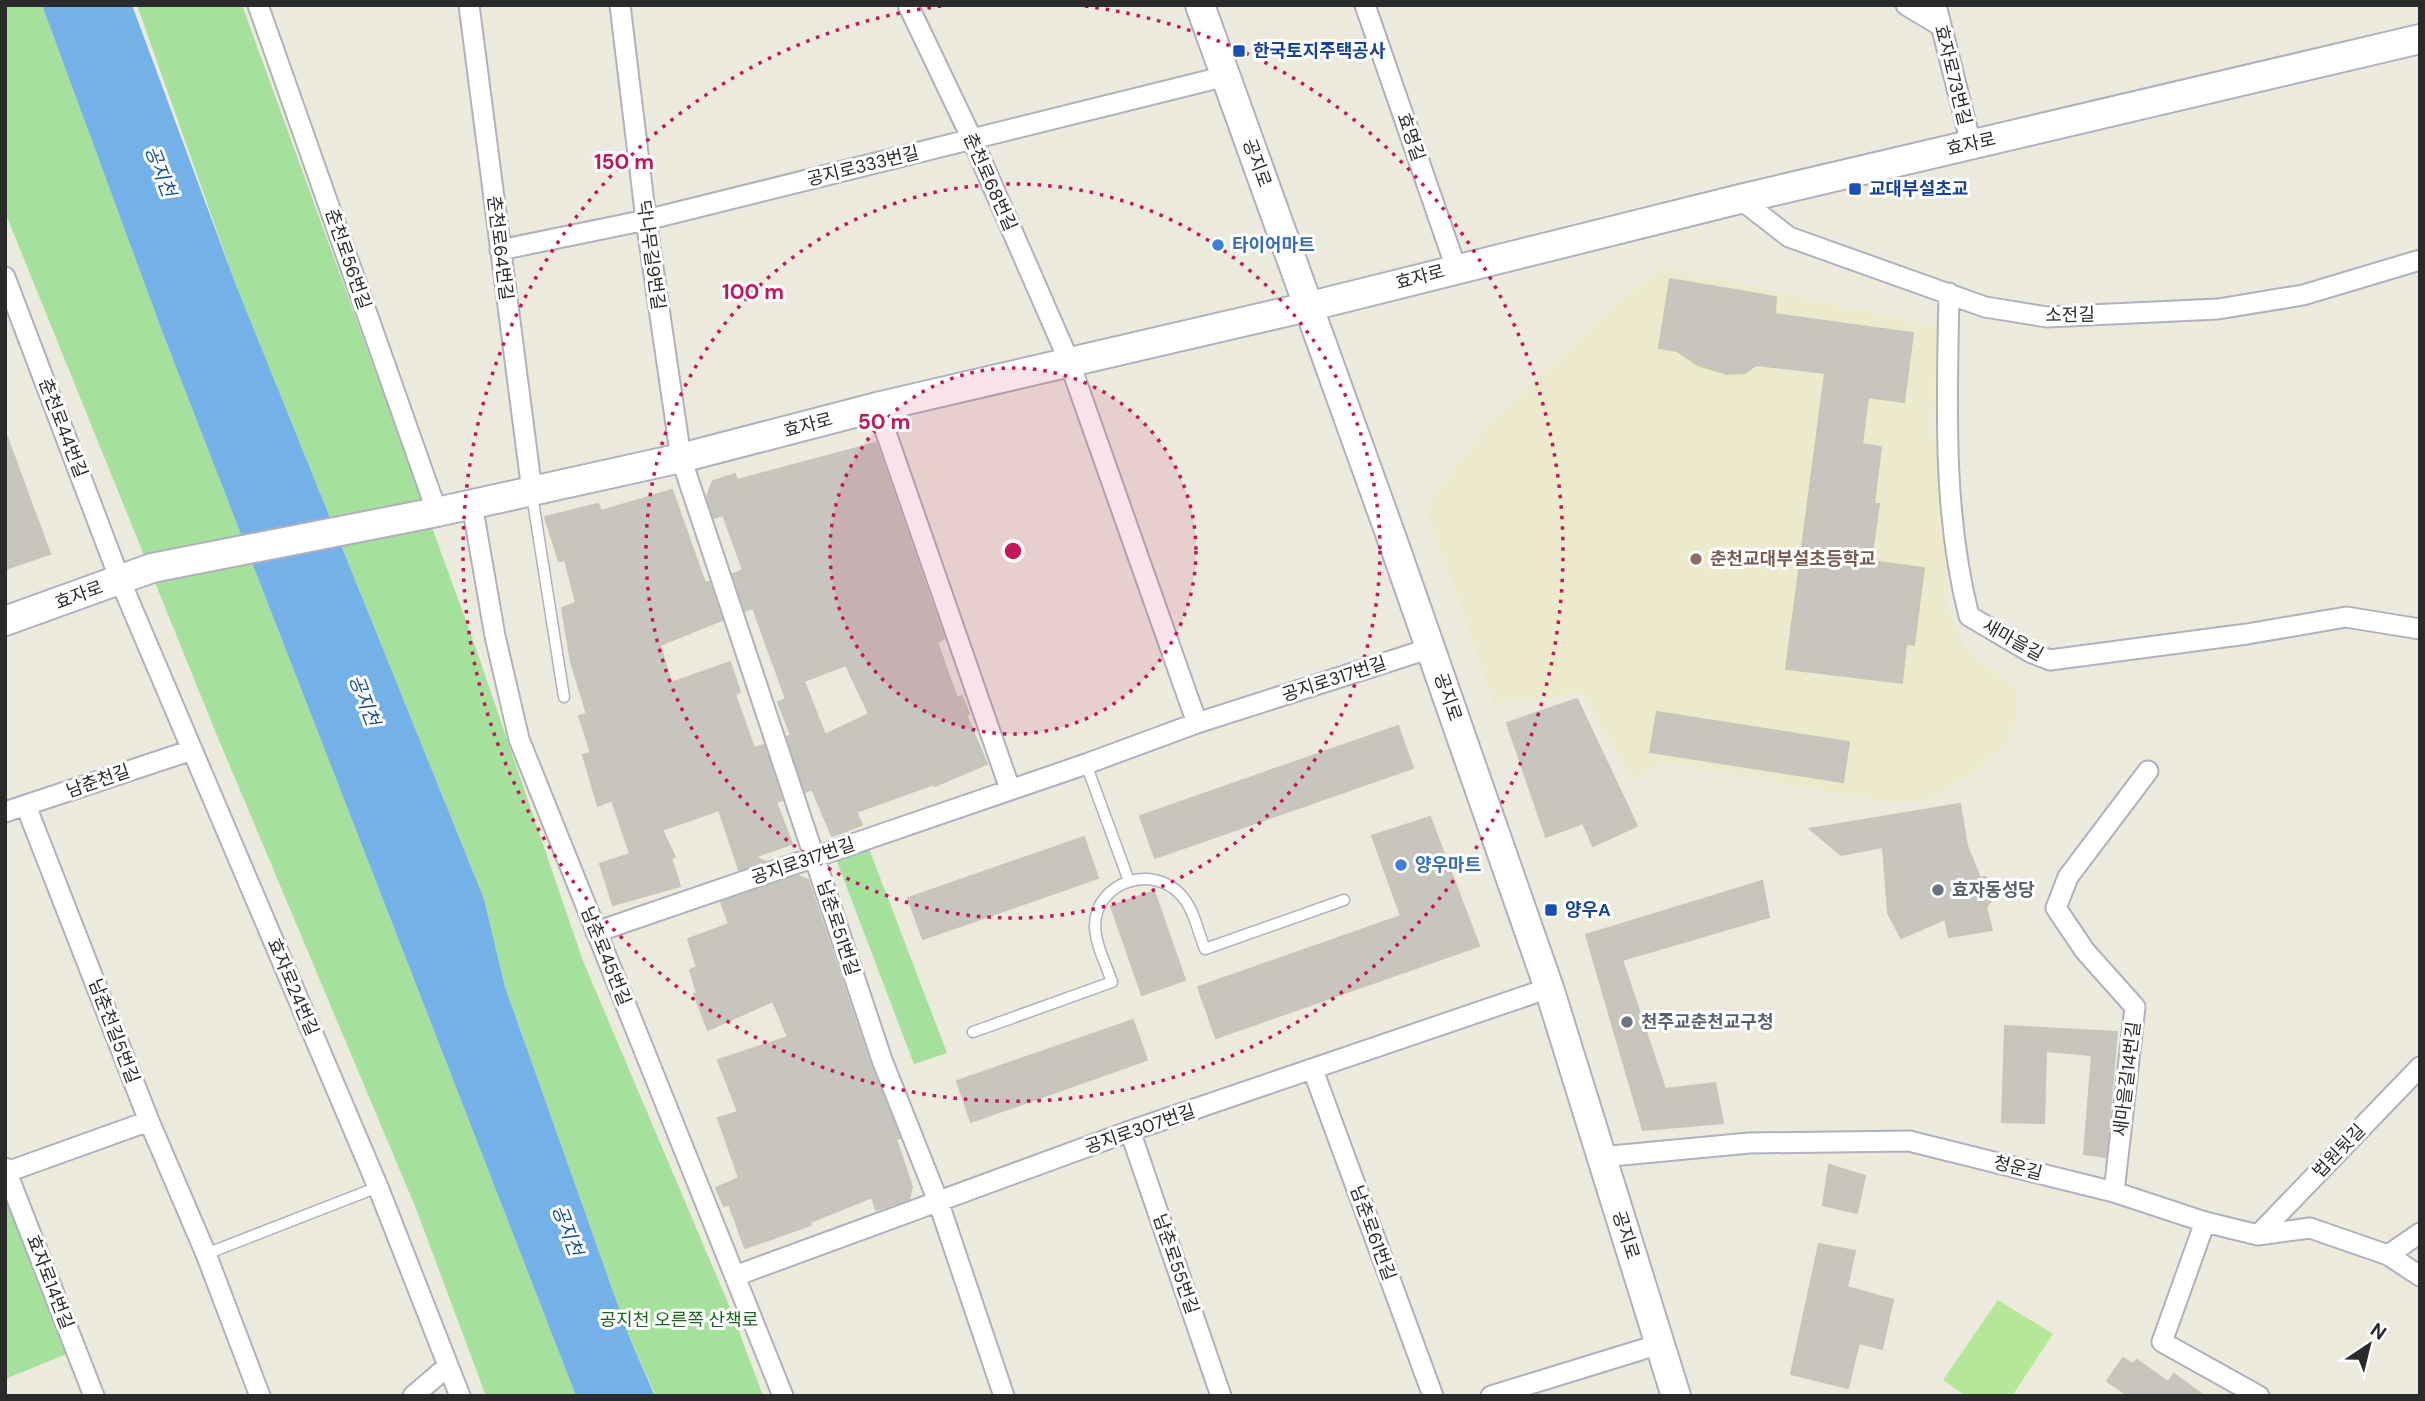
<svg xmlns="http://www.w3.org/2000/svg" width="2425" height="1401" font-family="'DM Sans','Noto Sans KR',sans-serif">
	<rect width="100%" height="100%" fill="#ece9dd"/>
	<path fill="#ede9cd" d="M 1662,267 L 1938,327 L 1933,433 L 1946,477 L 1949,612 L 1966,648 L 2018,690 L 2014,736 L 1978,770 L 1926,802 L 1885,802 L 1663,762 L 1633,781 L 1582,693 L 1494,704 L 1426,507 L 1486,427 L 1617,303 Z"/>
	<path fill="#a5e09c" d="M 5,5 L 42,5 L 162,331 L 576,1396 L 486,1396 L 417,1211 L 216,733 L 5,212 Z
		M 137,5 L 242,5 L 474,643 L 583,961 L 731,1310 L 763,1396 L 656,1396 L 630,1339 L 505,987 L 484,899 L 236,285 Z
		M 868,846 L 947,1053 L 914,1064 L 836,859 Z
		M 5,1189 L 69,1353 L 5,1379 Z"/>
	<path fill="#b5e798" d="M 1998,1300 L 2053,1334 L 2012,1396 L 1966,1396 L 1943,1380 Z"/>
	<path fill="#75b1e9" d="M 42,5 L 132,5 L 236,285 L 484,899 L 505,987 L 630,1339 L 655,1396 L 576,1396 L 162,331 Z"/>
	<path fill="#c7c5bd" stroke="#c7c5b7" stroke-width="2" fill-rule="evenodd" d="M 1670,279 L 1776,297 L 1775,314 L 1913,333 L 1904,402 L 1868,397 L 1862,444 L 1881,447 L 1874,504 L 1879,504 L 1871,561 L 1924,568 L 1914,645 L 1906,644 L 1902,683 L 1786,669 L 1825,373 L 1756,365 L 1745,373 L 1727,374 L 1698,365 L 1677,351 L 1659,348 Z
		M 7,437 L 50,554 L 5,569 L 5,438 Z
		M 876,443 L 944,639 L 937,642 L 957,698 L 962,696 L 969,714 L 966,715 L 987,764 L 935,786 L 934,784 L 856,812 L 862,825 L 832,836 L 812,789 L 805,792 L 787,737 L 791,735 L 778,702 L 786,699 L 753,608 L 745,611 L 733,574 L 743,570 L 723,515 L 714,518 L 707,496 L 713,481 L 735,474 L 737,480 ZM 846,665 L 869,714 L 825,735 L 804,681 Z
		M 672,490 L 705,583 L 709,582 L 722,620 L 660,645 L 671,683 L 730,662 L 740,692 L 735,694 L 754,748 L 764,745 L 782,800 L 776,802 L 792,844 L 754,857 L 764,861 L 739,870 L 719,810 L 662,830 L 675,857 L 671,858 L 680,886 L 613,905 L 600,864 L 630,854 L 612,800 L 598,806 L 583,755 L 591,753 L 579,716 L 587,714 L 571,662 L 562,608 L 576,603 L 565,560 L 559,561 L 545,517 L 598,504 L 601,511 Z
		M 1577,699 L 1637,826 L 1593,846 L 1583,823 L 1546,837 L 1507,723 Z
		M 1657,712 L 1849,742 L 1843,782 L 1650,752 Z
		M 1398,726 L 1413,768 L 1155,858 L 1140,816 Z
		M 1960,804 L 1967,846 L 1980,878 L 1986,877 L 1991,901 L 1986,907 L 1992,930 L 1949,937 L 1945,919 L 1901,938 L 1888,913 L 1883,847 L 1841,855 L 1810,829 Z
		M 1430,817 L 1479,946 L 1216,1038 L 1198,987 L 1401,916 L 1372,836 Z
		M 1084,837 L 1098,878 L 923,939 L 908,898 Z
		M 798,876 L 808,880 L 870,1064 L 900,1138 L 896,1139 L 912,1187 L 909,1199 L 876,1210 L 872,1197 L 810,1222 L 811,1225 L 745,1248 L 729,1204 L 724,1206 L 716,1188 L 739,1178 L 718,1118 L 738,1112 L 718,1060 L 788,1037 L 773,1001 L 708,1030 L 694,994 L 697,993 L 690,970 L 697,967 L 688,939 L 729,924 L 721,902 Z
		M 1762,881 L 1769,917 L 1622,960 L 1665,1089 L 1715,1083 L 1723,1123 L 1643,1130 L 1586,935 Z
		M 1154,891 L 1185,980 L 1142,995 L 1111,906 Z
		M 1133,1020 L 1147,1060 L 971,1122 L 957,1081 Z
		M 2005,1026 L 2117,1032 L 2106,1157 L 2084,1154 L 2092,1055 L 2046,1051 L 2044,1123 L 2002,1122 Z
		M 1829,1165 L 1865,1176 L 1857,1213 L 1823,1205 Z
		M 1819,1244 L 1855,1251 L 1847,1287 L 1893,1300 L 1882,1349 L 1859,1343 L 1848,1388 L 1791,1374 Z
		M 2123,1358 L 2133,1364 L 2137,1360 L 2168,1382 L 2174,1374 L 2204,1396 L 2129,1396 L 2107,1381 Z"/>
	<g fill="none" stroke-linecap="round" stroke-linejoin="round">
		<g stroke="#b1b0bd" stroke-width="13">
			<path id="lane" d="M 532,495 L 564,697
				M 1086,764 L 1129,881
				M 973,1032 L 1112,982 C 1106,964 1095,944 1095,925 C 1096,882 1152,864 1180,894 C 1194,908 1198,932 1205,949 L 1344,900
				M 206,1254 L 378,1187"/>
		</g>
		<g stroke="#b1b0bd" stroke-width="23">
			<path id="street" d="M 258,5 L 437,512
				M 469,5 L 532,491
				M 620,5 L 646,220 L 681,458 L 882,1060 L 938,1201 L 1004,1396
				M 908,5 L 972,139 L 1069,361 L 1197,723
				M 1365,5 L 1456,268
				M 1906,5 L 1941,26
				M 1936,5 L 1971,144
				M 1740,199 L 1789,237 L 1985,307 L 2047,317 L 2218,309 L 2303,295 L 2420,260
				M 500,250 L 646,220 L 1226,76
				M 5,277 L 120,580 L 378,1187 L 460,1396
				M 1949,293 C 1947,401 1942,511 1969,616 L 2032,653 L 2050,660 L 2247,634 L 2346,617 L 2420,629
				M 877,407 L 1010,789
				M 472,504 L 495,636 L 519,739 L 783,1396
				M 26,806 L 149,1121 L 206,1254 L 260,1396
				M 5,812 L 192,750
				M 596,932 L 1086,764 L 1197,723 L 1431,648
				M 1313,1070 L 1433,1396
				M 1130,1131 L 1221,1396
				M 1601,1157 L 1749,1143 L 1909,1141 L 2114,1192 L 2205,1222 L 2258,1235 L 2310,1228 L 2388,1255 L 2420,1276
				M 5,1168 L 94,1396
				M 7,1172 L 149,1121
				M 2114,1192 L 2135,1007 L 2085,951 L 2056,908 L 2068,877 L 2148,771
				M 2205,1222 L 2162,1342 L 2259,1396
				M 2258,1235 L 2420,1067
				M 2388,1255 L 2420,1233
				M 735,1276 L 1130,1131 L 1549,988
				M 413,1396 L 448,1366
				M 1491,1396 L 1660,1344"/>
		</g>
		<g stroke="#b1b0bd" stroke-width="32">
			<path id="secondary" d="M 1200,5 L 1396,550 L 1549,988 L 1676,1396
				M 5,621 L 152,568 L 437,512 L 681,458 L 877,407 L 1307,307 L 1740,199 L 2420,39"/>
		</g>
		<use href="#lane" stroke="#fff" stroke-width="10"/>
		<use href="#street" stroke="#fff" stroke-width="19"/>
		<use href="#secondary" stroke="#fff" stroke-width="28"/>
	</g>
	<circle cx="1013" cy="551" r="183" fill="#c2185b" fill-opacity=".12"/>
	<g fill="none" stroke="#c2185b" stroke-width="3.5" stroke-dasharray="3.5 7">
		<circle cx="1013" cy="551" r="183"/>
		<circle cx="1013" cy="551" r="367"/>
		<path d="M1085 6A550 550 0 1 1 941 6"/>
	</g>
	<g fill="#1a4fb4" stroke="#fff" stroke-width="2.5">
		<rect x="1232" y="44" width="14" height="14" rx="3.5"/>
		<rect x="1848" y="182" width="14" height="14" rx="3.5"/>
		<rect x="1544" y="903" width="14" height="14" rx="3.5"/>
	</g>
	<g fill="#3f7fe0" stroke="#fff" stroke-width="2.5">
		<circle cx="1218" cy="245" r="7"/>
		<circle cx="1401" cy="865" r="7"/>
	</g>
	<circle fill="#8d6e63" stroke="#fff" stroke-width="2.5" cx="1696" cy="559" r="7"/>
	<g fill="#6b7280" stroke="#fff" stroke-width="2.5">
		<circle cx="1938" cy="890" r="7"/>
		<circle cx="1627" cy="1022" r="7"/>
	</g>
	<g text-anchor="middle" stroke-width="6" stroke-linejoin="round" paint-order="stroke">
		<g font-size="18" font-weight="bold" fill="#164399" stroke="#fff" text-anchor="start">
			<text x="1253" y="57">한국토지주택공사</text>
			<text x="1869" y="195">교대부설초교</text>
			<text x="1565" y="916">양우A</text>
		</g>
		<g font-size="18" fill="#2a2a2a" stroke="#fff">
			<text transform="translate(1953 75) rotate(76)" y="6">효자로73번길</text>
			<text transform="translate(1411 137) rotate(71)" y="6">효명길</text>
			<text transform="translate(1971 144) rotate(-13)" y="6">효자로</text>
			<text transform="translate(1257 163) rotate(70)" y="6">공지로</text>
			<text transform="translate(863 166) rotate(-14)" y="6">공지로333번길</text>
			<text transform="translate(990 182) rotate(66)" y="6">춘천로68번길</text>
			<text transform="translate(500 248) rotate(83)" y="6">춘천로64번길</text>
			<text transform="translate(651 255) rotate(82)" y="6">닥나무길9번길</text>
			<text transform="translate(348 259) rotate(71)" y="6">춘천로56번길</text>
			<text transform="translate(1420 277) rotate(-15)" y="6">효자로</text>
			<text transform="translate(2070 315) rotate(-1)" y="6">소전길</text>
			<text transform="translate(808 425) rotate(-15)" y="6">효자로</text>
			<text transform="translate(63 428) rotate(69)" y="6">춘천로44번길</text>
			<text transform="translate(79 595) rotate(-20)" y="6">효자로</text>
			<text transform="translate(2013 640) rotate(29)" y="6">새마을길</text>
			<text transform="translate(1334 679) rotate(-18)" y="6">공지로317번길</text>
			<text transform="translate(1448 697) rotate(71)" y="6">공지로</text>
			<text transform="translate(98 781) rotate(-19)" y="6">남춘천길</text>
			<text transform="translate(803 861) rotate(-19)" y="6">공지로317번길</text>
			<text transform="translate(838 928) rotate(72)" y="6">남춘로51번길</text>
			<text transform="translate(606 956) rotate(68)" y="6">남춘로45번길</text>
			<text transform="translate(293 987) rotate(67)" y="6">효자로24번길</text>
			<text transform="translate(114 1031) rotate(69)" y="6">남춘천길5번길</text>
			<text transform="translate(2127 1079) rotate(-83)" y="6">새마을길14번길</text>
			<text transform="translate(1140 1129) rotate(-19)" y="6">공지로307번길</text>
			<text transform="translate(2339 1151) rotate(-46)" y="6">법원뒷길</text>
			<text transform="translate(2018 1168) rotate(14)" y="6">청운길</text>
			<text transform="translate(1373 1233) rotate(70)" y="6">남춘로61번길</text>
			<text transform="translate(1626 1235) rotate(72)" y="6">공지로</text>
			<text transform="translate(1176 1264) rotate(71)" y="6">남춘로55번길</text>
			<text transform="translate(50 1282) rotate(69)" y="6">효자로14번길</text>
		</g>
		<g font-size="18" font-weight="bold" fill="#366cbe" stroke="#fff" text-anchor="start">
			<text x="1232" y="251">타이어마트</text>
			<text x="1415" y="871">양우마트</text>
		</g>
		<g font-size="18" font-weight="bold" fill="#785e54" stroke="#fff" text-anchor="start">
			<text x="1710" y="565">춘천교대부설초등학교</text>
		</g>
		<g font-size="18" font-weight="bold" fill="#5b616d" stroke="#fff" text-anchor="start">
			<text x="1952" y="896">효자동성당</text>
			<text x="1641" y="1028">천주교춘천교구청</text>
		</g>
		<g font-size="18" fill="#1d641e" stroke="#fff">
			<text x="679" y="1326">공지천 오른쪽 산책로</text>
		</g>
		<g font-size="19" font-style="italic" fill="#134d95" stroke="#fff">
			<text transform="translate(161 171) rotate(69)" y="7">공지천</text>
			<text transform="translate(365 700) rotate(69)" y="7">공지천</text>
			<text transform="translate(568 1230) rotate(69)" y="7">공지천</text>
		</g>
	</g>
	<circle cx="1013" cy="551" r="10" fill="#c2185b" stroke="#fff" stroke-width="3.5"/>
	<g font-size="21" text-anchor="middle" font-weight="bold" fill="#c2185b" stroke="#fff" stroke-width="6" stroke-linejoin="round" paint-order="stroke">
		<text x="624" y="169">150 m</text>
		<text x="753" y="299">100 m</text>
		<text x="884" y="429">50 m</text>
	</g>
	<rect width="2425" height="1401" fill="none" stroke="#2a2a2a" stroke-width="14"/>
	<g transform="translate(2369 1345) rotate(35)" stroke="#ffffff" stroke-width="5" paint-order="stroke">
	<path d="M0-5L12 26L0 18L-12 26Z" fill="#2a2a2a"/>
	<text y="-10" font-size="19" font-weight="bold" text-anchor="middle" fill="#2a2a2a">N</text>
	</g>
</svg>
